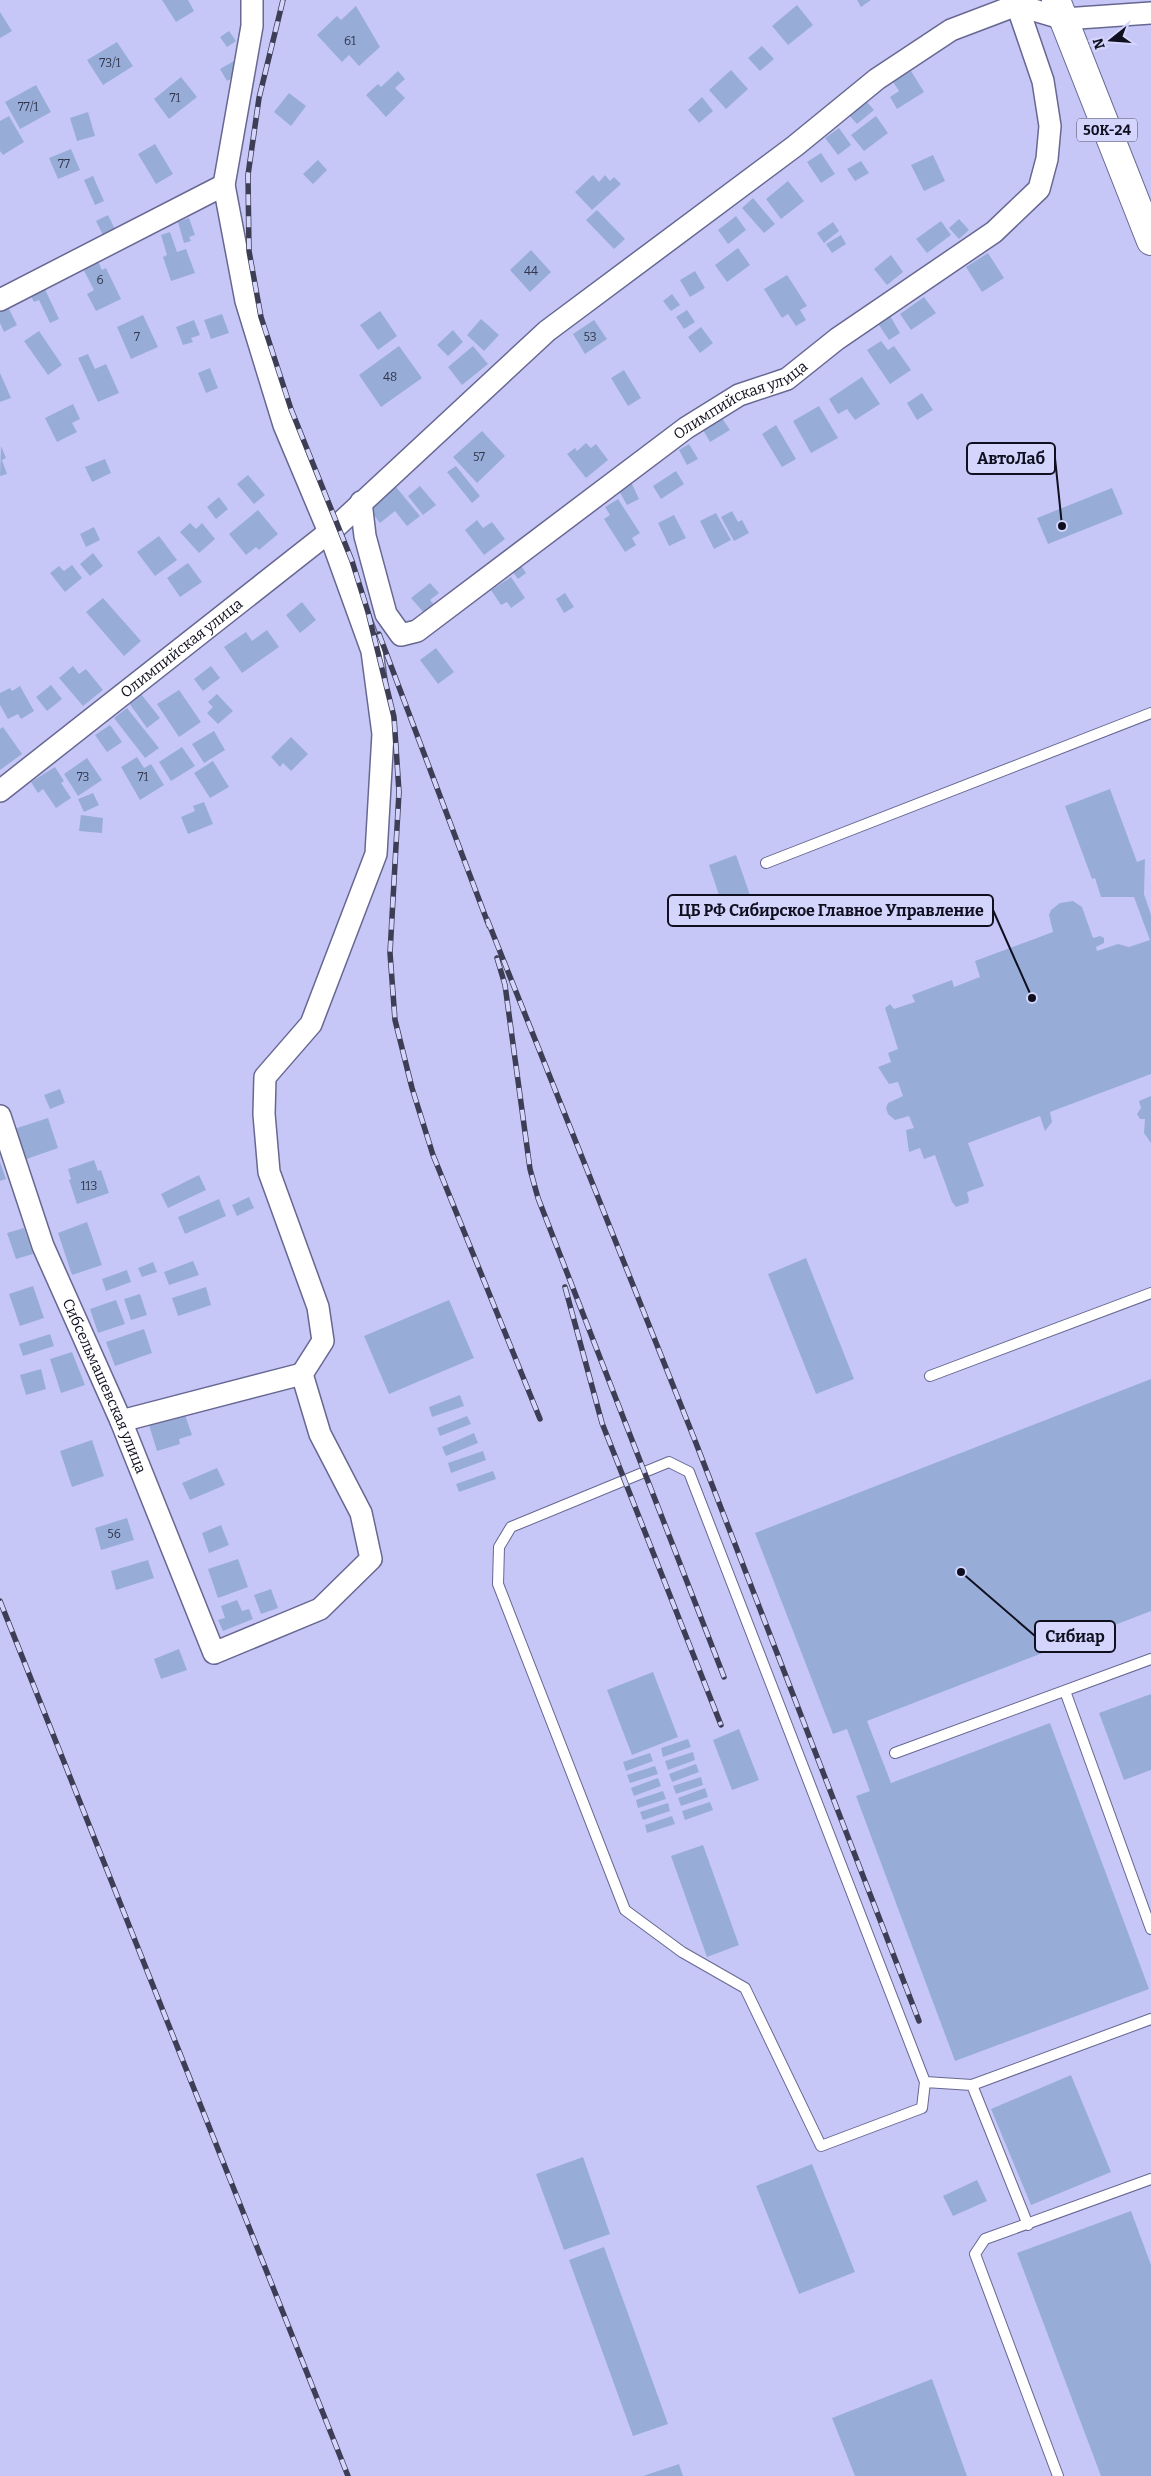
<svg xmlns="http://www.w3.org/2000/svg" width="1151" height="2476" font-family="Bitter,serif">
	<rect width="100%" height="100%" fill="#c6c7f7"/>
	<path fill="#97add8" d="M 162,0 L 188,0 L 194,11 L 176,22 Z
		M 857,0 L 871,0 L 861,7 Z
		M 797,5 L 813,25 L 788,45 L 772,26 Z
		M 356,6 L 380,47 L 359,66 L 349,55 L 342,62 L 317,35 L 337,16 L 341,20 Z
		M 0,12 L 12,31 L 0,38 Z
		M 229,31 L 236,41 L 227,47 L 220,37 Z
		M 117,42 L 133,66 L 103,85 L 87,60 Z
		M 762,46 L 774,59 L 760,71 L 748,58 Z
		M 234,61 L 241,73 L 227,81 L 220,69 Z
		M 731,70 L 748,89 L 726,109 L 709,90 Z
		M 398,71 L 405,79 L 395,88 L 405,98 L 386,117 L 366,95 L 378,84 L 381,87 Z
		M 911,71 L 924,92 L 897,109 L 890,97 L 899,91 L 893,82 Z
		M 181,77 L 197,97 L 169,119 L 154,99 Z
		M 36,85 L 51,112 L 20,129 L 5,102 Z
		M 289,93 L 306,106 L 291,126 L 274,112 Z
		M 702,97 L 713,111 L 699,123 L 688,110 Z
		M 866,101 L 874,110 L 857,124 L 849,115 Z
		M 88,112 L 95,136 L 77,141 L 70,118 Z
		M 9,116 L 24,142 L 3,155 L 0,151 L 0,121 Z
		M 876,116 L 888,133 L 864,151 L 851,135 Z
		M 839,128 L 851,145 L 838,155 L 825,138 Z
		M 155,144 L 173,174 L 156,184 L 138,154 Z
		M 71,149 L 80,170 L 58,179 L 49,158 Z
		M 821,153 L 835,174 L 821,183 L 807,162 Z
		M 933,155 L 945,181 L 924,191 L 911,165 Z
		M 318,160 L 327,170 L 313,184 L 303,174 Z
		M 861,161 L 869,173 L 855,181 L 847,169 Z
		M 593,175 L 599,182 L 605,175 L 610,181 L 614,177 L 621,184 L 592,210 L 575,192 Z
		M 93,176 L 104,201 L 95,205 L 84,180 Z
		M 788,181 L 804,201 L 781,219 L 766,199 Z
		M 753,198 L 775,224 L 764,233 L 742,208 Z
		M 597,210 L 625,239 L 614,249 L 586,220 Z
		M 108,215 L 116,231 L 104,237 L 96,221 Z
		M 736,216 L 746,230 L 728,244 L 718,230 Z
		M 189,218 L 195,235 L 189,237 L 191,241 L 184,243 L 178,222 Z
		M 959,219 L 969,230 L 959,239 L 949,228 Z
		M 941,221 L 951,235 L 927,253 L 916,239 Z
		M 833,222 L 839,231 L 824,243 L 817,233 Z
		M 170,232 L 177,252 L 186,249 L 195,273 L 171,281 L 163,257 L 167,255 L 161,235 Z
		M 841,235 L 846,244 L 832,253 L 826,244 Z
		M 738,248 L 750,265 L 727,282 L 715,265 Z
		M 531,250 L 551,272 L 530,292 L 510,270 Z
		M 988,253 L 1004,278 L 982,292 L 966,267 Z
		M 891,255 L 903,272 L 887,285 L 874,269 Z
		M 96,257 L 102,270 L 106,268 L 121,299 L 96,311 L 87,294 L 94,290 L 81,265 Z
		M 695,271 L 705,288 L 690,297 L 680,280 Z
		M 787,275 L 807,306 L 800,310 L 806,320 L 796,326 L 788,314 L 782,318 L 764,289 Z
		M 43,285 L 59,319 L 50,323 L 39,300 L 34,302 L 29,292 Z
		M 672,294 L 680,305 L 671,311 L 663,301 Z
		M 924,297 L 936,313 L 911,330 L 900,314 Z
		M 7,305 L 17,325 L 4,332 L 0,323 L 0,308 Z
		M 687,310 L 695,322 L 684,329 L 676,317 Z
		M 380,311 L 397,336 L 378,350 L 360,325 Z
		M 222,314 L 229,333 L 211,339 L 204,320 Z
		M 889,314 L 900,333 L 889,340 L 877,322 Z
		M 143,315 L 158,347 L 131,359 L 117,327 Z
		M 481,319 L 499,335 L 484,351 L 467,335 Z
		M 194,320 L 200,335 L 191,338 L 193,342 L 183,345 L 176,327 Z
		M 594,320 L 607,339 L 585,354 L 573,334 Z
		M 701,327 L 713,343 L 700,353 L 688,337 Z
		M 453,330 L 463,342 L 448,356 L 437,345 Z
		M 39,331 L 62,365 L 48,375 L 24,341 Z
		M 881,341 L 888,350 L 894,346 L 911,370 L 890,384 L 867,350 Z
		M 399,346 L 422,378 L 381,407 L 359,375 Z
		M 473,346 L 488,364 L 462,385 L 448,367 Z
		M 88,354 L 95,369 L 106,364 L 119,393 L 98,402 L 78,358 Z
		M 210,368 L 218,388 L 206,393 L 198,373 Z
		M 624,370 L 641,398 L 628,406 L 611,378 Z
		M 0,373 L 11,398 L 0,402 Z
		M 862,377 L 880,404 L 855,420 L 847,409 L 838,414 L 829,399 Z
		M 922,393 L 933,410 L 917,420 L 907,403 Z
		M 73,404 L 80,419 L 72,423 L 77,432 L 57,442 L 45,418 Z
		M 819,406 L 838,438 L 811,453 L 793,421 Z
		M 722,418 L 730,430 L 710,442 L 703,430 Z
		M 776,425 L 796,459 L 782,467 L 762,434 Z
		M 482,431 L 505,456 L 477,483 L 453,457 Z
		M 586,443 L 591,448 L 596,444 L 608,460 L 586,478 L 567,454 L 575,448 L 577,451 Z
		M 689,444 L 698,459 L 687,465 L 679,450 Z
		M 1,446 L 6,458 L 2,460 L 7,474 L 0,476 Z
		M 105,459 L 111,473 L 92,482 L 85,467 Z
		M 456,466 L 480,496 L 472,503 L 447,472 Z
		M 676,471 L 684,484 L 661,499 L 653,486 Z
		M 248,475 L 265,495 L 254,504 L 237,484 Z
		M 631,482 L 639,499 L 627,505 L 618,489 Z
		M 420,486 L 436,505 L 423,515 L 408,496 Z
		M 396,487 L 420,516 L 407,526 L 395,511 L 380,523 L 369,509 Z
		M 1112,488 L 1123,514 L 1048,544 L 1037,518 Z
		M 219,497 L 228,509 L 216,519 L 207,507 Z
		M 618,499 L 640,533 L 632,538 L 636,545 L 625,552 L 604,519 L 610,515 L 605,507 Z
		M 258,510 L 278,534 L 259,550 L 256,547 L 246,555 L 229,534 Z
		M 732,511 L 738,522 L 742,520 L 749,533 L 734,541 L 721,517 Z
		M 716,513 L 731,540 L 714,549 L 700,521 Z
		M 674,515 L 686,538 L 669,546 L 658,523 Z
		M 477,520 L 483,528 L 492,522 L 505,539 L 484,555 L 465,530 Z
		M 190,523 L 196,529 L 202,523 L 215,539 L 199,553 L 180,532 Z
		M 94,527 L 100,540 L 86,547 L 80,534 Z
		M 159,536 L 177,560 L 155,576 L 137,552 Z
		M 93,553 L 103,566 L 90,576 L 80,564 Z
		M 518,561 L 526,573 L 518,579 L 509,567 Z
		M 188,563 L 202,582 L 180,597 L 167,578 Z
		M 72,565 L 82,578 L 65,592 L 50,573 L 59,566 L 64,571 Z
		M 511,577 L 525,598 L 511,608 L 507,602 L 501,605 L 491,590 Z
		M 430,583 L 439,593 L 430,600 L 435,606 L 425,614 L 411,598 Z
		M 565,593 L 574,607 L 564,613 L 556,599 Z
		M 103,598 L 141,641 L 124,656 L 86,612 Z
		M 302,602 L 316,620 L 300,633 L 286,615 Z
		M 267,630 L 279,647 L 242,673 L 224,647 L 246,632 L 252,641 Z
		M 436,648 L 454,672 L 438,684 L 420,660 Z
		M 73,666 L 79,674 L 86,669 L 103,690 L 83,706 L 59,678 Z
		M 211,666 L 220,678 L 203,691 L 194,679 Z
		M 51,685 L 62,699 L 47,711 L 36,697 Z
		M 20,686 L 34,711 L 21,719 L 18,714 L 8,719 L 0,705 L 0,693 L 10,688 L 12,691 Z
		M 179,690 L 201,722 L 179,737 L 157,704 Z
		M 141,694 L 160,718 L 147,728 L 129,703 Z
		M 217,694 L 233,711 L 218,724 L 207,713 L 213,707 L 208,702 Z
		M 127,708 L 159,748 L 145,758 L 114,718 Z
		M 110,725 L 122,742 L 107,752 L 95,735 Z
		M 3,727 L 22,754 L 0,770 L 0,729 Z
		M 214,731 L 225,750 L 204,763 L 192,744 Z
		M 291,737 L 308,754 L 291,771 L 283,763 L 280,767 L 271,757 Z
		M 182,747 L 195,766 L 171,781 L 159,762 Z
		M 137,757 L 144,768 L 151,764 L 164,785 L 140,800 L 121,767 Z
		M 87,758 L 102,780 L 78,796 L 64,774 Z
		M 213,761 L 229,787 L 210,798 L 194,773 Z
		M 55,767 L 64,781 L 61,783 L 71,798 L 56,808 L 43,789 L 38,793 L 31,782 Z
		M 1110,789 L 1137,862 L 1145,859 L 1144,894 L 1151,915 L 1151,1074 L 1050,1112 L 1052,1122 L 1045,1131 L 1040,1116 L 968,1143 L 984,1186 L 967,1192 L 969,1200 L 968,1203 L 956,1207 L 952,1202 L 935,1155 L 924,1159 L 920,1148 L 909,1152 L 906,1130 L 914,1128 L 909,1116 L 895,1120 L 888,1114 L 886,1108 L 888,1103 L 903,1096 L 898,1082 L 889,1084 L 878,1067 L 891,1062 L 888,1053 L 898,1049 L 885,1008 L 890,1004 L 894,1009 L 915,1002 L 912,995 L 952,980 L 954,987 L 980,977 L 975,961 L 1053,932 L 1049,915 L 1051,910 L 1060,903 L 1073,901 L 1082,907 L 1093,938 L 1100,936 L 1104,938 L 1104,943 L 1096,947 L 1097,951 L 1118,944 L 1129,947 L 1150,940 L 1134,897 L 1101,897 L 1095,878 L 1092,879 L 1065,806 Z
		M 93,793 L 99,805 L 84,812 L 78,799 Z
		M 204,802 L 213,824 L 188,834 L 181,817 L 195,811 L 193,806 Z
		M 81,815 L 103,818 L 102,833 L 79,831 Z
		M 736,855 L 750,895 L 722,904 L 709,865 Z
		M 60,1089 L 65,1103 L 50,1109 L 44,1095 Z
		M 1151,1096 L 1151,1143 L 1144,1133 L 1145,1119 L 1140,1119 L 1137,1114 L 1141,1108 L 1139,1101 Z
		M 48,1118 L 58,1148 L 21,1161 L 11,1130 Z
		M 94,1160 L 98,1171 L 101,1170 L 109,1193 L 77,1204 L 69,1180 L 71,1179 L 68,1169 Z
		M 0,1162 L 6,1179 L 0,1181 Z
		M 199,1175 L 206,1190 L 168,1208 L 161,1194 Z
		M 249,1197 L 254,1208 L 237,1216 L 232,1205 Z
		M 219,1199 L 226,1216 L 185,1234 L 178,1217 Z
		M 87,1222 L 102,1265 L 72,1275 L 58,1233 Z
		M 24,1228 L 33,1254 L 16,1259 L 7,1233 Z
		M 806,1258 L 854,1379 L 816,1394 L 768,1274 Z
		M 193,1261 L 199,1275 L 169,1285 L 164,1272 Z
		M 153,1262 L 157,1272 L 142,1277 L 138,1268 Z
		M 127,1270 L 131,1282 L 106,1291 L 102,1279 Z
		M 33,1286 L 44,1318 L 20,1326 L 9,1294 Z
		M 206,1287 L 211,1305 L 178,1316 L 172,1298 Z
		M 140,1294 L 147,1315 L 131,1320 L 124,1299 Z
		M 116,1300 L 125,1324 L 98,1333 L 90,1309 Z
		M 449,1300 L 474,1358 L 389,1394 L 364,1336 Z
		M 144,1329 L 152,1353 L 115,1366 L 106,1342 Z
		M 50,1334 L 54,1346 L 23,1356 L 19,1344 Z
		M 72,1352 L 85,1385 L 61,1393 L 50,1359 Z
		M 41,1369 L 46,1389 L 26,1395 L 20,1375 Z
		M 1151,1379 L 1151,1611 L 867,1721 L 891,1783 L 1050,1723 L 1149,1989 L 955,2061 L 856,1796 L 870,1791 L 847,1729 L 833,1734 L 755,1533 Z
		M 460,1395 L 464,1406 L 432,1417 L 429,1407 Z
		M 184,1412 L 192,1435 L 179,1439 L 180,1444 L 157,1451 L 149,1425 Z
		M 467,1416 L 471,1424 L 440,1436 L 437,1428 Z
		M 474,1433 L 478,1443 L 446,1456 L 442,1447 Z
		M 92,1440 L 104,1476 L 72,1487 L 60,1451 Z
		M 483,1451 L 486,1460 L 451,1473 L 448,1463 Z
		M 217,1468 L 225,1485 L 190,1500 L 182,1483 Z
		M 493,1471 L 496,1479 L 459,1492 L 456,1484 Z
		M 127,1518 L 134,1540 L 101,1550 L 95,1528 Z
		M 221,1525 L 229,1545 L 209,1553 L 202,1533 Z
		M 238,1559 L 248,1587 L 218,1598 L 208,1569 Z
		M 148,1560 L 154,1578 L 116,1590 L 111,1571 Z
		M 271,1589 L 278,1608 L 261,1614 L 254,1595 Z
		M 237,1600 L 242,1611 L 249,1609 L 253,1619 L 223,1631 L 218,1620 L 225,1618 L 221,1606 Z
		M 179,1649 L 187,1670 L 161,1679 L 154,1659 Z
		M 653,1672 L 678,1737 L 632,1755 L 607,1690 Z
		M 1151,1694 L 1151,1770 L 1124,1780 L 1099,1713 Z
		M 739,1729 L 759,1780 L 732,1790 L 713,1740 Z
		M 688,1739 L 691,1747 L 663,1757 L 661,1748 Z
		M 693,1752 L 695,1760 L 668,1770 L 665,1761 Z
		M 650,1753 L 653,1761 L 626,1771 L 623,1762 Z
		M 696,1764 L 699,1772 L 672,1782 L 669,1774 Z
		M 655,1766 L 658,1774 L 630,1783 L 627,1775 Z
		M 701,1777 L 703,1785 L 676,1794 L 673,1786 Z
		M 658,1778 L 661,1786 L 634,1796 L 631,1788 Z
		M 705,1788 L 708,1797 L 681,1806 L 678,1798 Z
		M 663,1791 L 666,1799 L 638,1808 L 636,1800 Z
		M 710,1802 L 713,1810 L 685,1820 L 682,1811 Z
		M 668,1803 L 670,1811 L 643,1820 L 640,1812 Z
		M 672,1816 L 675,1824 L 647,1833 L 645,1825 Z
		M 703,1845 L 739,1945 L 707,1957 L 671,1856 Z
		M 1071,2075 L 1111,2172 L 1031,2205 L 991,2109 Z
		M 583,2157 L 610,2234 L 564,2250 L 536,2174 Z
		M 812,2164 L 855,2272 L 799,2294 L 756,2186 Z
		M 977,2180 L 987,2201 L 953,2216 L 943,2196 Z
		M 1131,2211 L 1151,2265 L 1151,2476 L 1101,2476 L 1017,2253 Z
		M 604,2247 L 668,2424 L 633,2436 L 569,2260 Z
		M 932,2379 L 967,2476 L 855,2476 L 832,2418 Z
		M 679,2464 L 683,2476 L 643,2476 Z"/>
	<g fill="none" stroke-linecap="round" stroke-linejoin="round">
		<g stroke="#676792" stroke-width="12">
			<path id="lane" d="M 766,863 L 1151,713
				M 930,1376 L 1151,1293
				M 1065,1691 L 1151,1929
				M 895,1753 L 1151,1659
				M 925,2082 L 922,2108 L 821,2146 L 745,1988 L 682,1952 L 625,1910 L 498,1584 L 499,1547 L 511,1527 L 669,1462 L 689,1472 L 925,2082 L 972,2085 L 1151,2019
				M 972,2085 L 1028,2225
				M 1058,2476 L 975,2254 L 985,2239 L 1151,2179"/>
		</g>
		<g stroke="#676792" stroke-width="24">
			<g id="street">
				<path d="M 0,300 L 224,185 L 252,26 L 252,0"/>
				<path id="s1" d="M 361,502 L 365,536 L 386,614 L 401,635 L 417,631 L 686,428 L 739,395 L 787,379 L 837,339 L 994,232 L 1039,189 L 1047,159 L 1050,126 L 1043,81 L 1017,5"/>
				<path id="s2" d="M 0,791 L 338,525 L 547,331 L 795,146 L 877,79 L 951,30 L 1017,5 L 1064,19 L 1151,13"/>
				<path id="s3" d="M 0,1116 L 43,1246 L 121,1421 L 214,1653 L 320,1609 L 371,1559 L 361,1513 L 320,1434 L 302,1374 L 323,1341 L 318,1307 L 269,1172 L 264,1114 L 265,1077 L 311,1024 L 376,854 L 383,734 L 372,651 L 329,532 L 284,425 L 246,301 L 224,185"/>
				<path d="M 121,1421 L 302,1374"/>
			</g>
		</g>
		<g stroke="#676792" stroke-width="30">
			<path id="primary" d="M 1056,0 L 1151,241"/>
		</g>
		<use href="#lane" stroke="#fff" stroke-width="10"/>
		<use href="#street" stroke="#fff" stroke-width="21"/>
		<use href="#primary" stroke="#fff" stroke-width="28"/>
		<g stroke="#3d3d55" stroke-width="5.5">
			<path id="rail" d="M 283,0 L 259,98 L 248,175 L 249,251 L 261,317 L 291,409 L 352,561 L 368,612 L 394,717 L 399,792 L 390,953 L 395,1020 L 412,1088 L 433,1155 L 540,1419
				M 379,634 L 489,926
				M 487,919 L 694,1438 L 919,2021
				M 497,958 L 505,985 L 530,1169 L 538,1198 L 724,1677
				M 565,1287 L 602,1423 L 721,1725
				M 0,1601 L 348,2476"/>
		</g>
		<use href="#rail" stroke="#d4d5fc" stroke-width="4" stroke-dasharray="11" stroke-linecap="butt"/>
	</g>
	<g text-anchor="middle" stroke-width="4" stroke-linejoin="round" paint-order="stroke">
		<g font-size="12" fill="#31364d">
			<text x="350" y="45">61</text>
			<text x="110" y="67">73/1</text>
			<text x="175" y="102">71</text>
			<text x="28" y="111">77/1</text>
			<text x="64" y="168">77</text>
			<text x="531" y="275">44</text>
			<text x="100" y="284">6</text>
			<text x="137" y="341">7</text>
			<text x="590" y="341">53</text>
			<text x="390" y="381">48</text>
			<text x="479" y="461">57</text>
			<text x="83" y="781">73</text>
			<text x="143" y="781">71</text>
			<text x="89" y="1190">113</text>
			<text x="114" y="1538">56</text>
		</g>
		<rect fill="#d4d5fc" stroke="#4a4a61" stroke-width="1" x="1077" y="118.5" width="60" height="23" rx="4"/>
		<g font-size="14" font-weight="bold" fill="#0f0f1f">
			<text x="1107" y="135">50К-24</text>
		</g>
		<g font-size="15" fill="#0f0f1f" stroke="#d4d5fc">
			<text dy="5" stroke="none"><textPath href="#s1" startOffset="556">Олимпийская улица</textPath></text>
			<text dy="5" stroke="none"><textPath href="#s2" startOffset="231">Олимпийская улица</textPath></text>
			<text dy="5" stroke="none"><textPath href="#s3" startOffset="290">Сибсельмашевская улица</textPath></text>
		</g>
	</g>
	<path fill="none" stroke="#0f0f1f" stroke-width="2" d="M1062 526L1055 458M1032 998L993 910M961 1572L1035 1636"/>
	<g fill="#0f0f1f" stroke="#d4d5fc" stroke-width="2">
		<circle cx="1062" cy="526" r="5"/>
		<circle cx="1032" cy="998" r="5"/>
		<circle cx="961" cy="1572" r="5"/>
	</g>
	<g fill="#d4d5fc" stroke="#0f0f1f" stroke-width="2">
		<rect x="967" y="443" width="88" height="31" rx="5"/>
		<rect x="668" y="895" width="325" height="31" rx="5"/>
		<rect x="1035" y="1621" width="80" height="31" rx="5"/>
	</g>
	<g font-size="16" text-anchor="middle" font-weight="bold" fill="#0f0f1f">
		<text x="1011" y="464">АвтоЛаб</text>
		<text x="831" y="916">ЦБ РФ Сибирское Главное Управление</text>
		<text x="1075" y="1642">Сибиар</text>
	</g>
	<g transform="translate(1111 40) rotate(253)" stroke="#d4d5fc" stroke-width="4" paint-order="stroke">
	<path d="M0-4L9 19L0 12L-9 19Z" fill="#0f0f1f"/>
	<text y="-8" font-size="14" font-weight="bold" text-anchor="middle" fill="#0f0f1f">N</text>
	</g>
</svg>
